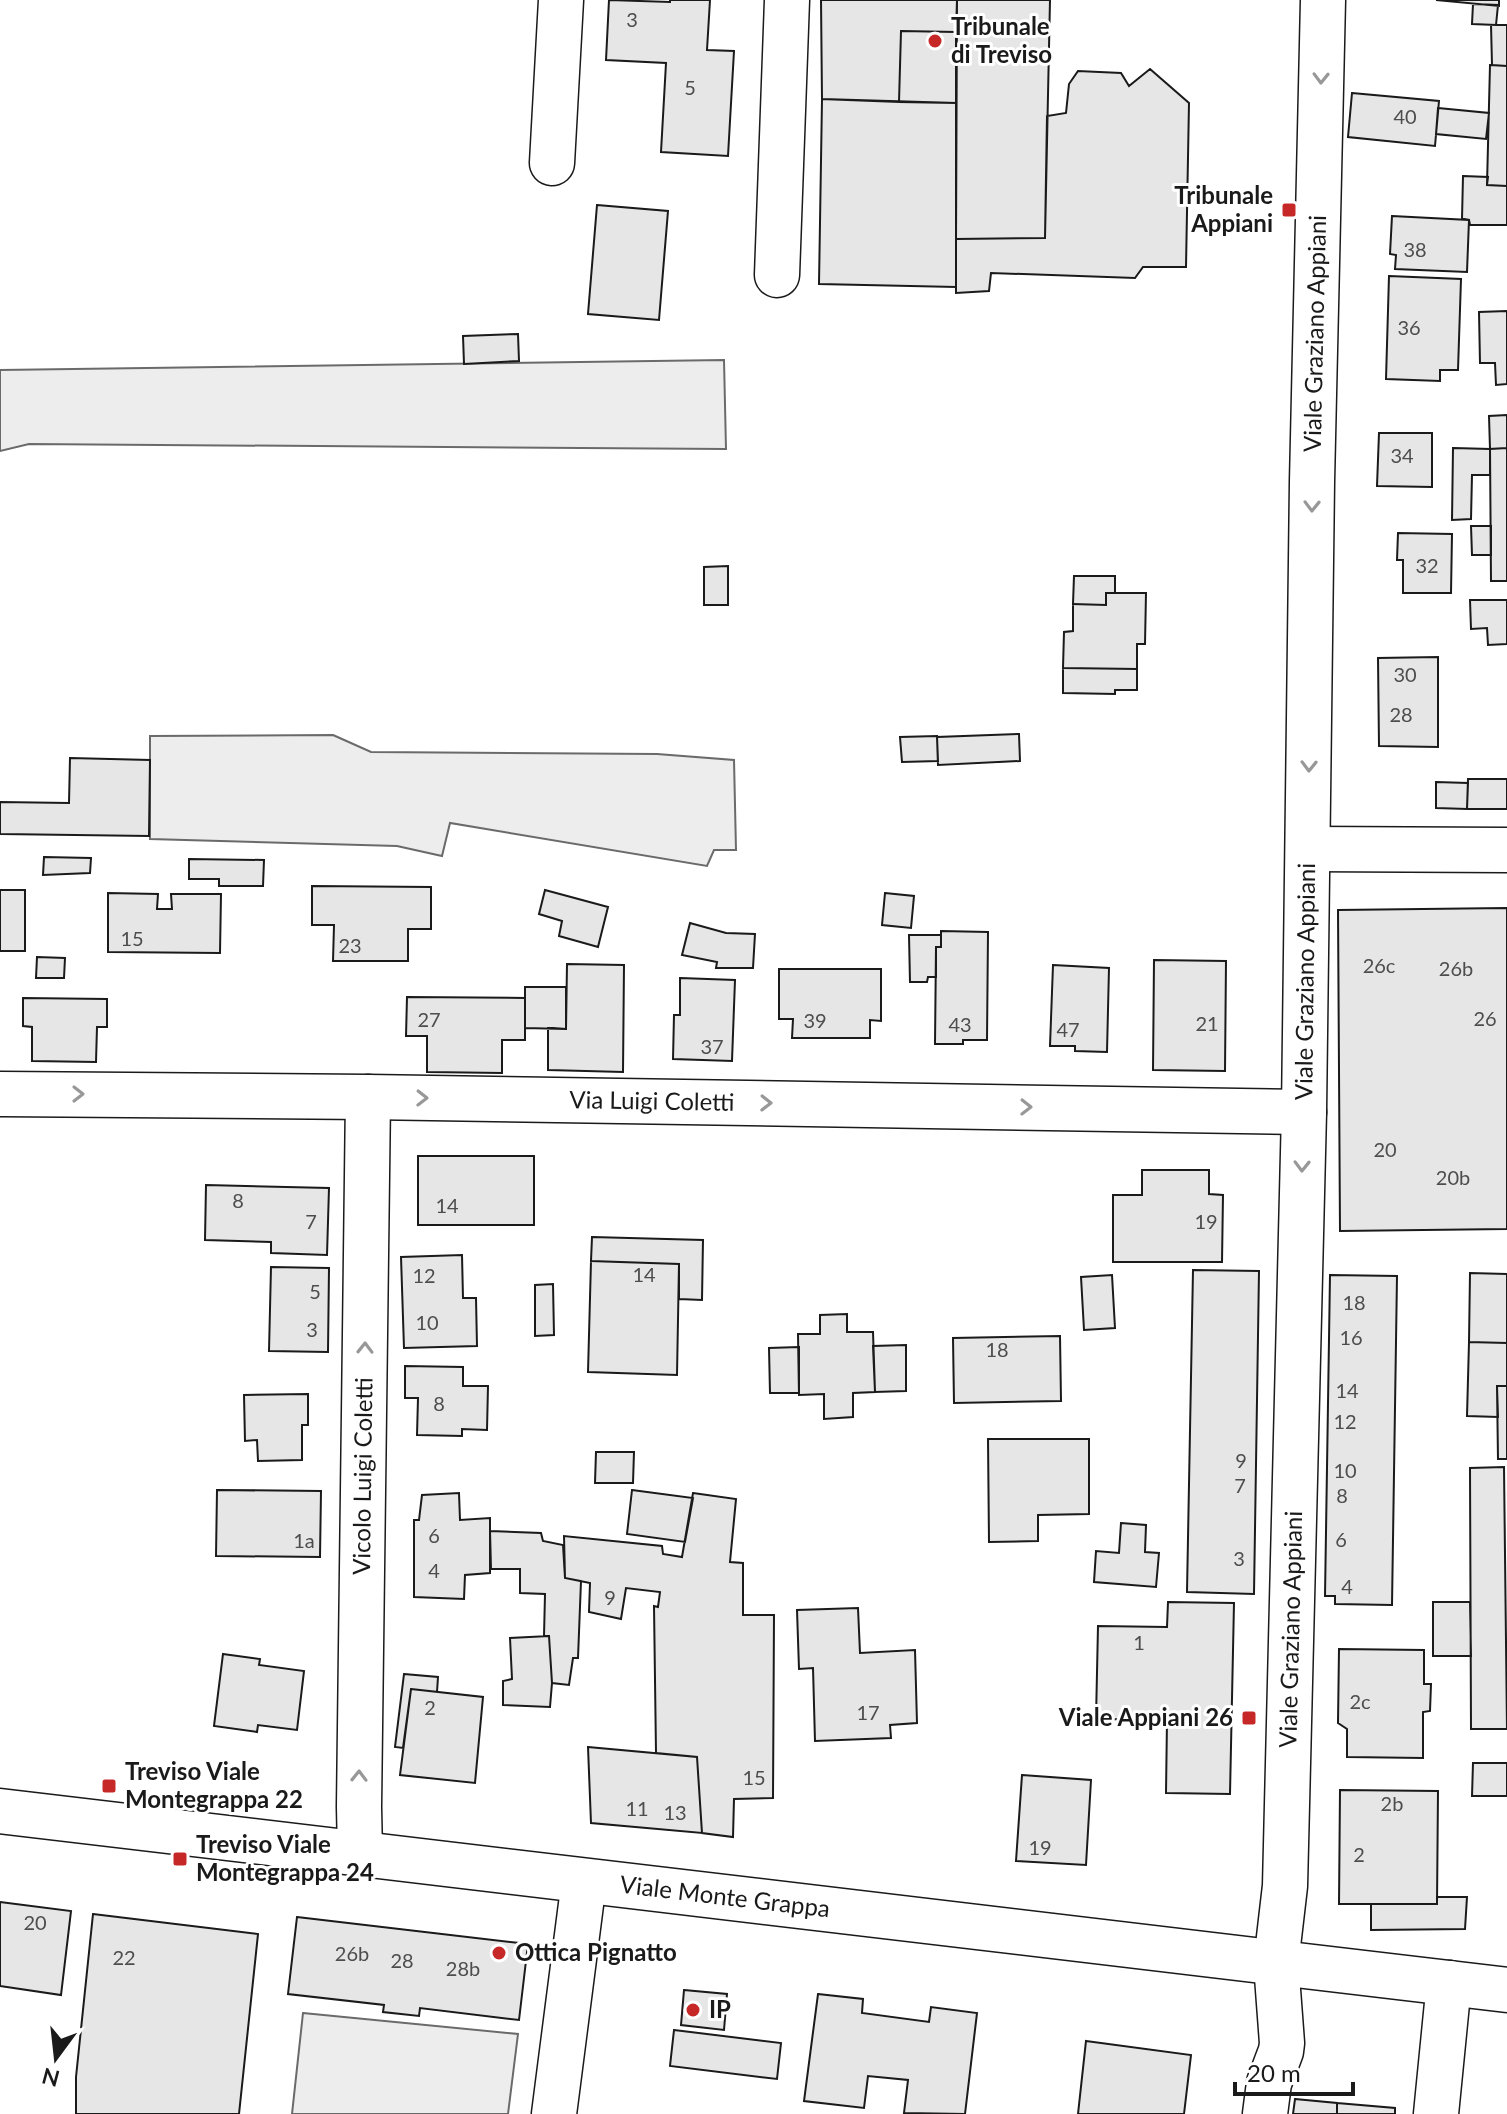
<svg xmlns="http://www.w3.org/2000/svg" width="1507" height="2114" font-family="Lato,sans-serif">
	<rect width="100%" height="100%" fill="#fff"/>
	<path fill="#ededed" stroke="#6a6a6a" stroke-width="2" d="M 724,360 L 726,449 L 29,444 L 0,451 L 0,370 Z
		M 333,735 L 371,752 L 657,754 L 734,760 L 736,850 L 714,850 L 707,866 L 450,823 L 442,856 L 397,846 L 150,839 L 150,736 Z
		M 303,2013 L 518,2034 L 508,2114 L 292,2114 Z"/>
	<path fill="#e6e6e6" stroke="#1a1a1a" stroke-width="2" d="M 609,0 L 670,2 L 670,0 L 710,0 L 707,50 L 734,51 L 728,156 L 661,152 L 666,63 L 606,60 Z
		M 821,0 L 957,0 L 956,32 L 901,31 L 899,102 L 822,99 Z
		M 957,0 L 1050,0 L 1045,238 L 956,239 Z
		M 1436,0 L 1499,0 L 1499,6 Z
		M 1473,4 L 1498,5 L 1496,25 L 1472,24 Z
		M 1491,25 L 1507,25 L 1507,66 L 1492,65 Z
		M 901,31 L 956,32 L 956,103 L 899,102 Z
		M 1490,65 L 1507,66 L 1507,186 L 1487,185 Z
		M 1150,69 L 1189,103 L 1186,267 L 1143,267 L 1135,278 L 991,273 L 989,291 L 956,293 L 956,239 L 1045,238 L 1047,116 L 1066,113 L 1069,84 L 1078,71 L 1121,73 L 1129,86 Z
		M 1352,93 L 1439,101 L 1435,146 L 1348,137 Z
		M 822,99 L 956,103 L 956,287 L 819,284 Z
		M 1438,108 L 1489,113 L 1486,139 L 1436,134 Z
		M 1463,176 L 1488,177 L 1487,185 L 1507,186 L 1507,225 L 1470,225 L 1469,220 L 1462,219 Z
		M 597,205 L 668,211 L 659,320 L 588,314 Z
		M 1392,216 L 1469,220 L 1467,272 L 1395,269 L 1396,255 L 1390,254 Z
		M 1389,276 L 1461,279 L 1458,370 L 1440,370 L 1440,381 L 1386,379 Z
		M 1507,311 L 1507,384 L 1496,385 L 1495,363 L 1480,363 L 1479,312 Z
		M 518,334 L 519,361 L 464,364 L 463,336 Z
		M 1507,415 L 1507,448 L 1490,449 L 1489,416 Z
		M 1379,433 L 1432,433 L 1432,487 L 1377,486 Z
		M 1453,448 L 1490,449 L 1490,475 L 1472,475 L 1471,519 L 1452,520 Z
		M 1507,448 L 1507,581 L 1491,581 L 1490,449 Z
		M 1471,526 L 1491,526 L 1491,555 L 1472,555 Z
		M 1398,533 L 1452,534 L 1451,593 L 1403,593 L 1403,560 L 1397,560 Z
		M 728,566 L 728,605 L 704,605 L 704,567 Z
		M 1074,576 L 1115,576 L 1115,593 L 1106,593 L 1106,605 L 1073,604 Z
		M 1106,593 L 1146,593 L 1145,644 L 1137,644 L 1137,669 L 1063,668 L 1064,632 L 1073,631 L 1073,604 L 1106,605 Z
		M 1470,600 L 1507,600 L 1507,644 L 1488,645 L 1487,628 L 1471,629 Z
		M 1438,657 L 1438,747 L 1379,746 L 1378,658 Z
		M 1063,668 L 1137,669 L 1137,690 L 1115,690 L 1115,694 L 1063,693 Z
		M 1019,734 L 1020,761 L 938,765 L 937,737 Z
		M 937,736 L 938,761 L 902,762 L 900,737 Z
		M 70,758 L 150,760 L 149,836 L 0,834 L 0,802 L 69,803 Z
		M 1468,779 L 1507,779 L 1507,809 L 1467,809 Z
		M 1436,782 L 1468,783 L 1467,809 L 1436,808 Z
		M 44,857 L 91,858 L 90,873 L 43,875 Z
		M 189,859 L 264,860 L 263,886 L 219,886 L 219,879 L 189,879 Z
		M 312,886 L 431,887 L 431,929 L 408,929 L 408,961 L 333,961 L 334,925 L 312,925 Z
		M 0,890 L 25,890 L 25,951 L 0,951 Z
		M 545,890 L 608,907 L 598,947 L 559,936 L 562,921 L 539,914 Z
		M 108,893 L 158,894 L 157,909 L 172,909 L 171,894 L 221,894 L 220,953 L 108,952 Z
		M 885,893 L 914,896 L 911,928 L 882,925 Z
		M 1507,908 L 1507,1229 L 1340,1231 L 1338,910 Z
		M 690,923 L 726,933 L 755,934 L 753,968 L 716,968 L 717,962 L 682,955 Z
		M 941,931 L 988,932 L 987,1040 L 963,1040 L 963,1044 L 935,1044 L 936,947 L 941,947 Z
		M 909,935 L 941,935 L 941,947 L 936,947 L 936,977 L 928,977 L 927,982 L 910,982 Z
		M 37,957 L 65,958 L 64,978 L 36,978 Z
		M 1154,960 L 1226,961 L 1225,1071 L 1153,1070 Z
		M 567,964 L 624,965 L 623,1072 L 548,1070 L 548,1028 L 566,1029 Z
		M 1053,965 L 1109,968 L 1107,1052 L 1075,1051 L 1075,1046 L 1050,1046 Z
		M 779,969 L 881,969 L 881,1021 L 870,1020 L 870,1038 L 792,1038 L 793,1019 L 779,1019 Z
		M 680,978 L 735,980 L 732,1061 L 673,1059 L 674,1015 L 680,1015 Z
		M 525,987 L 566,987 L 566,1029 L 525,1028 Z
		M 407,997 L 525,998 L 525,1040 L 502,1040 L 502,1073 L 427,1072 L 427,1036 L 406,1036 Z
		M 23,998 L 107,999 L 107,1027 L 97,1027 L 96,1062 L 32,1061 L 32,1027 L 23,1026 Z
		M 418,1156 L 534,1156 L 534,1225 L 418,1225 Z
		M 1142,1170 L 1209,1170 L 1209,1194 L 1223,1195 L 1222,1262 L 1113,1262 L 1113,1195 L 1142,1195 Z
		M 206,1185 L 329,1188 L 327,1255 L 271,1253 L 271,1242 L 205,1240 Z
		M 592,1237 L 703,1240 L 702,1300 L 679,1299 L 679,1264 L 591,1261 Z
		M 462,1255 L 463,1298 L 476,1298 L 477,1346 L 404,1348 L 401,1257 Z
		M 591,1261 L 679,1264 L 677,1375 L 588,1372 Z
		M 271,1267 L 329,1268 L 328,1352 L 269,1351 Z
		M 1193,1270 L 1259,1271 L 1254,1594 L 1187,1592 Z
		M 1470,1273 L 1507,1274 L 1507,1343 L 1469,1342 Z
		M 1112,1275 L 1115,1328 L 1084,1330 L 1081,1277 Z
		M 1330,1275 L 1397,1276 L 1392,1605 L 1335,1604 L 1335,1596 L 1325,1596 Z
		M 553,1284 L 554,1335 L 535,1336 L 535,1285 Z
		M 847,1314 L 847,1332 L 873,1332 L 875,1392 L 853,1393 L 853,1417 L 824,1419 L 824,1394 L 799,1395 L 798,1334 L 820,1334 L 820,1315 Z
		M 1060,1336 L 1061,1401 L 954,1403 L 953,1338 Z
		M 1469,1342 L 1507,1343 L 1507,1386 L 1497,1386 L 1498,1417 L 1467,1416 Z
		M 906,1345 L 906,1391 L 875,1392 L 873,1346 Z
		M 799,1347 L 799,1393 L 770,1393 L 769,1348 Z
		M 405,1366 L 463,1367 L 463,1386 L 488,1386 L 487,1430 L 462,1429 L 462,1436 L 417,1435 L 418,1398 L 405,1398 Z
		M 1497,1386 L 1507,1386 L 1507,1459 L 1498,1459 Z
		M 308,1394 L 308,1425 L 302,1425 L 302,1460 L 258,1461 L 257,1440 L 245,1441 L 244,1395 Z
		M 988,1439 L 1089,1439 L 1089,1514 L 1038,1515 L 1038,1541 L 989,1542 Z
		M 596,1452 L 634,1452 L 633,1483 L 595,1483 Z
		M 1504,1467 L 1507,1729 L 1471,1729 L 1470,1468 Z
		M 217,1490 L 321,1491 L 320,1557 L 216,1556 Z
		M 632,1490 L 693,1498 L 685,1542 L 627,1534 Z
		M 459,1493 L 460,1520 L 490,1518 L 490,1573 L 465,1575 L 464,1599 L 414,1597 L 414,1520 L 419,1520 L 422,1495 Z
		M 693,1493 L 736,1499 L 730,1562 L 743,1563 L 743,1615 L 774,1615 L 773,1798 L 734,1799 L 733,1837 L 702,1833 L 697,1757 L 656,1753 L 654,1606 L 658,1607 L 660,1592 L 626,1588 L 621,1619 L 589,1612 L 590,1583 L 565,1578 L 564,1536 L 662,1546 L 663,1554 L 682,1557 Z
		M 1121,1523 L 1146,1525 L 1145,1552 L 1159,1553 L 1156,1587 L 1094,1582 L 1096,1551 L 1119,1553 Z
		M 490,1531 L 541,1533 L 543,1541 L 563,1545 L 565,1578 L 581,1581 L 578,1658 L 573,1658 L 569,1685 L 552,1683 L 549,1636 L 544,1636 L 545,1594 L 520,1593 L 520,1569 L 491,1569 Z
		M 1168,1602 L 1234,1603 L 1230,1794 L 1166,1793 L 1167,1720 L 1096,1719 L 1098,1626 L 1167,1627 Z
		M 1433,1602 L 1470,1602 L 1471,1656 L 1433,1656 Z
		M 858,1608 L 860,1653 L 915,1650 L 917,1723 L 890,1725 L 891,1738 L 815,1741 L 813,1668 L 799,1669 L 797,1610 Z
		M 549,1636 L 552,1683 L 550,1707 L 503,1705 L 503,1681 L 512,1679 L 510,1638 Z
		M 1339,1649 L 1424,1650 L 1424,1684 L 1431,1684 L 1430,1711 L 1423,1712 L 1423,1758 L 1347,1757 L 1347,1729 L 1338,1723 Z
		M 223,1654 L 260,1659 L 259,1665 L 304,1671 L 297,1730 L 258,1725 L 257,1732 L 214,1726 Z
		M 404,1674 L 438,1677 L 437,1692 L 411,1689 L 403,1748 L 395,1747 Z
		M 411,1689 L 483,1697 L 475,1783 L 400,1775 Z
		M 588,1747 L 697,1757 L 702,1833 L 591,1823 Z
		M 1473,1763 L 1507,1763 L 1507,1796 L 1472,1796 Z
		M 1022,1775 L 1091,1780 L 1086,1865 L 1016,1861 Z
		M 1340,1790 L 1438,1791 L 1437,1904 L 1339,1904 Z
		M 1437,1897 L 1467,1897 L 1465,1929 L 1371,1930 L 1371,1904 L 1437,1904 Z
		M 0,1902 L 71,1911 L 61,1995 L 0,1986 Z
		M 93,1914 L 258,1934 L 239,2114 L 76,2114 L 76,2077 Z
		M 297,1917 L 528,1944 L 519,2020 L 420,2008 L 419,2016 L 383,2012 L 384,2005 L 288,1994 Z
		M 684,1990 L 727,1994 L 724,2030 L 681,2025 Z
		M 818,1994 L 863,1999 L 862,2013 L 929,2022 L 931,2007 L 977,2013 L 965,2114 L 904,2113 L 908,2080 L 868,2076 L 864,2108 L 804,2101 Z
		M 674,2030 L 781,2043 L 777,2079 L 670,2066 Z
		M 1086,2041 L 1191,2055 L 1184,2114 L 1078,2114 Z
		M 1295,2099 L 1337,2103 L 1337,2114 L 1293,2114 Z
		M 1337,2103 L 1395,2108 L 1395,2114 L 1337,2114 Z"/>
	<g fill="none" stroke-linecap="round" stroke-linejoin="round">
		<g stroke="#1a1a1a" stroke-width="47">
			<g id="minor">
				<path d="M 552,163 L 561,0"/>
				<path d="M 777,275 L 787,0"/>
				<path d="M 1308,849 L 1507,850"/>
				<path id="s1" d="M 0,1094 L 368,1097 L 1304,1112"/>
				<path id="s2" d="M 360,1854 L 359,1807 L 368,1097"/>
				<path d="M 554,2114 L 584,1881"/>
				<path id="s3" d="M 1265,2114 L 1269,2083 L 1281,2051 L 1282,2043 L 1276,1963 L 1285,1886 L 1304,1112 L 1312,482 L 1323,0"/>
				<path d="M 1436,2114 L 1449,1983"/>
			</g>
		</g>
		<g stroke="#1a1a1a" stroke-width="47">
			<g id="major">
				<path id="s4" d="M 0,1811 L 1507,1990"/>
			</g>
		</g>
		<use href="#minor" stroke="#fff" stroke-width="44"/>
		<use href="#major" stroke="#fff" stroke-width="44"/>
	</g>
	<defs><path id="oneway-chevron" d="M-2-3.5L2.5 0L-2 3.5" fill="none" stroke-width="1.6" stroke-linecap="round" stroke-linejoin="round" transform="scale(2)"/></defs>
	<g stroke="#989898">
		<use href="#oneway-chevron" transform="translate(1321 78) rotate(91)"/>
		<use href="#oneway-chevron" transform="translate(1312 506) rotate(91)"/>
		<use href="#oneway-chevron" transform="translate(1309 766) rotate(91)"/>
		<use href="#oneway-chevron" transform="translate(78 1094)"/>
		<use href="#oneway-chevron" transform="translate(422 1098) rotate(1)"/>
		<use href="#oneway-chevron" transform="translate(766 1103) rotate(1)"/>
		<use href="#oneway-chevron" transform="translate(1026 1107) rotate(1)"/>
		<use href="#oneway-chevron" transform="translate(1302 1166) rotate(91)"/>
		<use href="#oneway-chevron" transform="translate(365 1348) rotate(-89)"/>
		<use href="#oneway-chevron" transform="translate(359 1776) rotate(-89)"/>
	</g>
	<g fill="#c62828" stroke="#fff" stroke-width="3">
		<circle cx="935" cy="41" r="8"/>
		<rect x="1281" y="202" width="16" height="16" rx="4"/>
		<rect x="1241" y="1710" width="16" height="16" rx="4"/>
		<rect x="101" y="1778" width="16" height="16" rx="4"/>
		<rect x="172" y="1851" width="16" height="16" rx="4"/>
		<circle cx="499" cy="1953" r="8"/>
		<circle cx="693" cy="2010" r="8"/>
	</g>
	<g text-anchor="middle" stroke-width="6" stroke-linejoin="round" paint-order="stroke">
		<g font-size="20" fill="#4d4d4d">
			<text x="632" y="27">3</text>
			<text x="690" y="95">5</text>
			<text x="1405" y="124">40</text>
			<text x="1415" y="257">38</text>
			<text x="1409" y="335">36</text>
			<text x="1402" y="463">34</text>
			<text x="1427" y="573">32</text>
			<text x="1405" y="682">30</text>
			<text x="1401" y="722">28</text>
			<text x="132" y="946">15</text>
			<text x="350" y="953">23</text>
			<text x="1379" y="973">26c</text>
			<text x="1456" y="976">26b</text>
			<text x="1485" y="1026">26</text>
			<text x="429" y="1027">27</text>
			<text x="815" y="1028">39</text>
			<text x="1207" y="1031">21</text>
			<text x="960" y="1032">43</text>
			<text x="1068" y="1037">47</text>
			<text x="712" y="1054">37</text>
			<text x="1385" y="1157">20</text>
			<text x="1453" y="1185">20b</text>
			<text x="238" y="1208">8</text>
			<text x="447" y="1213">14</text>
			<text x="311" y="1229">7</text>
			<text x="1206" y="1229">19</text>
			<text x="644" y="1282">14</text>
			<text x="424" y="1283">12</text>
			<text x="315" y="1299">5</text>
			<text x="1354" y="1310">18</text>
			<text x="427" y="1330">10</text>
			<text x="312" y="1337">3</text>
			<text x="1351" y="1345">16</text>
			<text x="997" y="1357">18</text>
			<text x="1347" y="1398">14</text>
			<text x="439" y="1411">8</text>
			<text x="1345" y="1429">12</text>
			<text x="1241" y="1468">9</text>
			<text x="1345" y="1478">10</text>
			<text x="1240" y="1493">7</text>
			<text x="1342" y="1503">8</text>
			<text x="434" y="1543">6</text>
			<text x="1341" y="1547">6</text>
			<text x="304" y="1548">1a</text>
			<text x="1239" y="1566">3</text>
			<text x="434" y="1578">4</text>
			<text x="1347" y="1594">4</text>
			<text x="610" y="1605">9</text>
			<text x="1139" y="1650">1</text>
			<text x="1360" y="1709">2c</text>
			<text x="430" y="1715">2</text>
			<text x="868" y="1720">17</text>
			<text x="754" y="1785">15</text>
			<text x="1392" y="1811">2b</text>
			<text x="637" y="1816">11</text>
			<text x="675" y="1820">13</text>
			<text x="1040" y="1855">19</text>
			<text x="1359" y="1862">2</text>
			<text x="35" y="1930">20</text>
			<text x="352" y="1961">26b</text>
			<text x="124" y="1965">22</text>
			<text x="402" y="1968">28</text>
			<text x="463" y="1976">28b</text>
		</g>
		<g font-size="24" font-weight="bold" fill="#1a1a1a" stroke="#fff" text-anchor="start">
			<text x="951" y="35">Tribunale<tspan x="951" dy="28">di Treviso</tspan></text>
			<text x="1273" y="204" text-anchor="end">Tribunale<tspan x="1273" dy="28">Appiani</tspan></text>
			<text x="1233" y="1726" text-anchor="end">Viale Appiani 26</text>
			<text x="125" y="1780">Treviso Viale<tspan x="125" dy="28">Montegrappa 22</tspan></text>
			<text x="196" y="1853">Treviso Viale<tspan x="196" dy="28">Montegrappa 24</tspan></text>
			<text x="515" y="1961">Ottica Pignatto</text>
			<text x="709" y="2018">IP</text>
		</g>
		<g font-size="24" fill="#1a1a1a" stroke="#fff">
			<text dy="8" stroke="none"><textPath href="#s3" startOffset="1784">Viale Graziano Appiani</textPath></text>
			<text dy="8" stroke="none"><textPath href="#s3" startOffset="1136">Viale Graziano Appiani</textPath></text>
			<text dy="8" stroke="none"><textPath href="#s1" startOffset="652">Via Luigi Coletti</textPath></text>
			<text dy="8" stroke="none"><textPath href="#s2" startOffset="378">Vicolo Luigi Coletti</textPath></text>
			<text dy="8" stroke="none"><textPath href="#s3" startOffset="488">Viale Graziano Appiani</textPath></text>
			<text dy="8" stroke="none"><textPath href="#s4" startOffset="730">Viale Monte Grappa</textPath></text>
		</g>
	</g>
	<g transform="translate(56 2058) rotate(195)" stroke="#ffffff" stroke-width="6" paint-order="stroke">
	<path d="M0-6L14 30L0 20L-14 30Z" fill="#1a1a1a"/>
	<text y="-12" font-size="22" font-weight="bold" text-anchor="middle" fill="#1a1a1a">N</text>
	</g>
	<path d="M1235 2082v12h118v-12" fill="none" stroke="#1a1a1a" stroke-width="4"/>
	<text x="1247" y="2082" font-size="24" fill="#1a1a1a" stroke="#ffffff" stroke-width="6" paint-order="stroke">20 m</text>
</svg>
